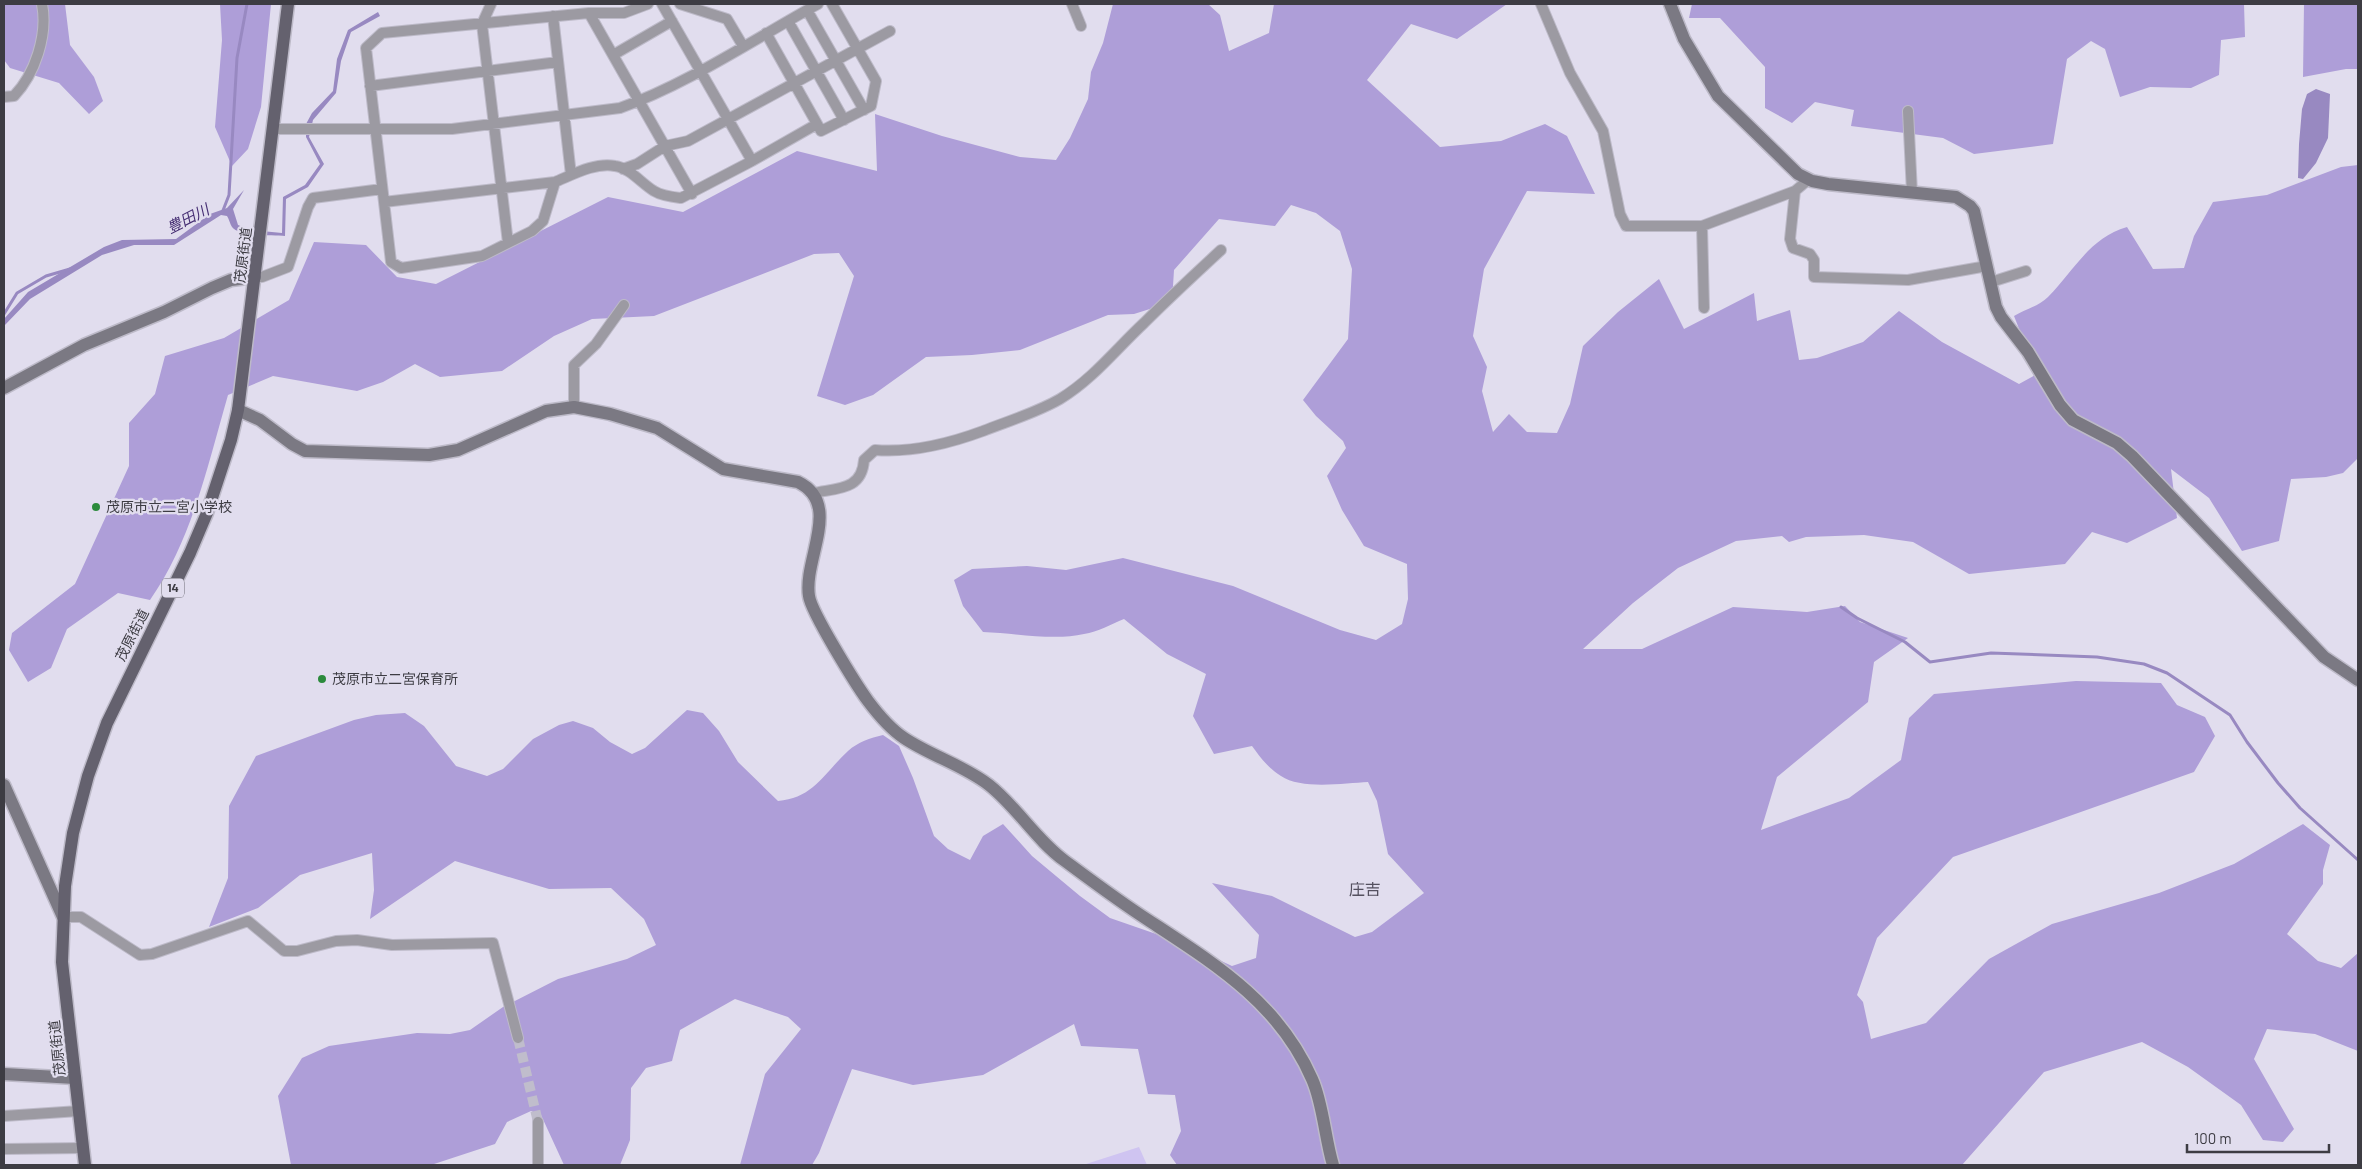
<svg xmlns="http://www.w3.org/2000/svg" width="2362" height="1169" font-family="Barlow,'Noto Sans JP',sans-serif">
	<rect width="100%" height="100%" fill="#e1ddee"/>
	<path fill="#cfc4f1" d="M 1139,1147 L 1147,1165 L 1083,1165 Z"/>
	<path fill="#ae9ed8" d="M 4,4 L 65,4 L 70,45 L 94,77 L 103,101 L 89,114 L 59,83 L 10,68 L 4,60 Z
		M 220,4 L 271,4 L 261,107 L 248,149 L 232,166 L 215,127 L 222,40 Z
		M 1113,4 L 1208,4 L 1220,15 L 1229,51 L 1269,33 L 1274,4 L 1507,4 L 1457,39 L 1411,24 L 1367,80 L 1440,147 L 1501,141 L 1545,124 L 1567,136 L 1595,194 L 1527,191 L 1484,269 L 1473,336 L 1487,367 L 1482,391 L 1493,432 L 1509,414 L 1527,432 L 1557,433 L 1570,404 L 1583,346 L 1618,312 L 1659,279 L 1684,329 L 1754,293 L 1757,321 L 1790,310 L 1799,360 L 1817,358 L 1863,342 L 1899,311 L 1942,342 L 2019,384 L 2037,374 L 2014,316 C 2024,310 2039,306 2048,297 C 2074,271 2089,238 2127,227 L 2153,269 L 2184,268 L 2194,236 L 2213,202 L 2267,195 L 2341,167 L 2358,165 L 2358,458 L 2343,473 L 2326,477 L 2291,479 L 2279,541 L 2242,551 L 2209,498 L 2171,469 L 2177,518 L 2127,543 L 2092,532 L 2065,564 L 1969,574 L 1913,542 L 1864,535 L 1806,537 L 1789,542 L 1782,536 L 1736,541 L 1678,568 L 1633,603 L 1583,649 L 1642,649 L 1733,607 L 1807,612 L 1845,606 L 1860,622 L 1908,638 L 1874,662 L 1868,702 L 1777,777 L 1761,830 L 1849,798 L 1901,760 L 1909,718 L 1934,694 L 2076,681 L 2161,683 L 2177,705 L 2205,717 L 2215,736 L 2194,772 L 1953,857 L 1877,938 L 1857,995 L 1863,1002 L 1871,1039 L 1926,1023 L 1989,959 L 2052,924 L 2159,893 L 2234,864 L 2303,824 L 2330,845 L 2323,870 L 2323,884 L 2287,934 L 2318,961 L 2341,968 L 2358,953 L 2358,1051 L 2315,1034 L 2267,1029 L 2254,1059 L 2294,1129 L 2283,1142 L 2263,1140 L 2241,1105 L 2188,1067 L 2142,1042 L 2044,1072 L 1962,1165 L 1177,1165 L 1170,1155 L 1181,1131 L 1175,1095 L 1148,1094 L 1138,1049 L 1081,1046 L 1074,1024 L 983,1075 L 913,1085 L 852,1069 L 819,1153 L 812,1165 L 740,1165 L 765,1074 L 801,1029 L 788,1017 L 735,999 L 680,1030 L 672,1061 L 646,1068 L 631,1088 L 630,1140 L 620,1165 L 564,1165 L 541,1115 L 531,1111 L 507,1122 L 495,1144 L 431,1165 L 291,1165 L 278,1096 L 302,1058 L 329,1046 L 417,1033 L 450,1034 L 470,1030 L 503,1007 L 558,979 L 627,959 L 656,945 L 644,919 L 611,888 L 549,889 L 455,861 L 370,919 L 374,890 L 372,853 L 300,875 L 258,908 L 209,927 L 228,878 L 229,806 L 256,756 L 354,720 L 376,715 L 405,713 L 424,726 L 456,766 L 487,776 L 503,769 L 533,739 L 559,725 L 573,721 L 593,728 L 610,742 L 632,754 L 645,748 L 687,710 L 703,713 L 719,731 L 738,762 L 778,801 C 814,798 824,773 848,751 C 858,742 870,738 883,735 L 899,746 L 913,778 L 934,836 L 948,849 L 970,860 L 983,836 L 1003,824 L 1032,856 L 1080,896 L 1110,918 L 1185,944 L 1232,966 L 1256,958 L 1259,935 L 1212,883 L 1272,896 L 1355,937 L 1372,932 L 1424,893 L 1388,854 L 1377,801 L 1368,782 C 1345,783 1301,790 1281,776 C 1268,768 1260,757 1252,746 L 1214,754 L 1193,716 L 1206,674 L 1167,654 L 1124,619 C 1111,624 1098,632 1084,634 C 1054,641 1015,633 983,632 L 963,606 L 954,580 L 972,569 L 1027,566 L 1066,570 L 1123,558 L 1233,586 L 1340,630 L 1376,640 L 1402,624 L 1408,599 L 1407,564 L 1364,546 L 1342,510 L 1327,476 L 1346,448 L 1343,441 L 1316,416 L 1303,400 L 1348,339 L 1352,269 L 1340,231 L 1316,213 L 1291,205 L 1275,226 L 1219,219 L 1174,270 L 1172,302 L 1134,314 L 1108,315 L 1020,350 L 972,355 L 926,357 L 873,395 L 845,405 L 817,396 L 854,276 L 839,253 L 814,254 L 654,316 L 592,319 L 554,336 L 502,371 L 440,377 L 415,364 L 383,382 L 357,391 L 273,376 L 228,395 C 208,464 192,540 150,600 L 118,593 L 67,629 L 51,668 L 28,682 L 9,650 L 12,633 L 75,584 L 129,466 L 129,423 L 155,394 L 165,356 L 224,338 L 289,300 L 314,242 L 366,245 L 397,277 L 436,284 L 608,197 L 683,212 L 797,151 L 877,171 L 875,114 L 942,136 L 1020,157 L 1056,160 L 1070,138 L 1088,99 L 1091,72 L 1103,43 Z
		M 1692,4 L 2244,4 L 2245,37 L 2221,40 L 2219,75 L 2191,88 L 2150,87 L 2120,97 L 2105,49 L 2091,41 L 2067,59 L 2053,144 L 1974,154 L 1943,138 L 1851,126 L 1854,110 L 1815,102 L 1792,123 L 1765,108 L 1765,67 L 1720,18 L 1689,18 Z
		M 2304,4 L 2358,4 L 2358,69 L 2346,69 L 2303,77 Z"/>
	<path fill="#9889c1" d="M 378,12 L 380,16 L 351,32 L 341,61 L 336,93 L 313,120 L 309,137 L 324,164 L 308,187 L 286,199 L 285,236 C 274,235 238,236 232,227 C 230,224 229,219 227,216 L 221,215 L 174,245 L 134,245 L 102,255 L 30,299 L 4,326 L 4,319 L 28,292 L 104,247 L 122,240 L 176,239 L 210,214 L 227,208 L 244,190 L 233,209 L 238,225 L 252,230 L 282,233 L 283,197 L 305,185 L 320,164 L 306,137 L 306,124 L 312,113 L 333,91 L 337,59 L 348,30 Z
		M 2316,89 L 2330,94 L 2328,138 L 2316,163 L 2303,179 L 2298,178 L 2299,144 L 2302,109 L 2307,94 Z"/>
	<g fill="none" stroke-linecap="round" stroke-linejoin="round">
		<path stroke="#9889c1" stroke-width="3" d="M 222,213 L 229,195 L 237,58 L 247,4
			M 4,314 L 17,293 L 46,276 L 70,269
			M 1841,607 L 1857,618 L 1905,642 L 1930,662 L 1991,653 L 2097,657 L 2144,664 L 2167,673 L 2230,715 L 2247,742 L 2278,783 L 2300,808 L 2358,860"/>
		<path stroke="#c0bdcc" stroke-width="10" stroke-dasharray="10 5" stroke-linecap="butt" d="M 518,1038 L 538,1122"/>
		<g stroke="#bdbac8" stroke-width="12">
			<path id="street" d="M 491,4 L 482,24 L 508,243
				M 648,4 L 624,13 L 589,13 L 382,33 L 366,48 L 391,262 L 401,268 L 482,256 L 532,231 L 543,221 L 555,182 C 572,175 595,162 615,166 C 630,168 642,184 654,191 C 662,196 672,197 681,198 L 752,161 L 817,124
				M 662,4 L 752,161
				M 680,4 L 727,19 L 743,46
				M 1072,4 L 1081,26
				M 1541,4 L 1570,73 L 1603,131 L 1620,214 L 1626,226 L 1702,226 L 1795,191 L 1808,180
				M 807,10 L 864,110
				M 589,13 L 692,194
				M 553,16 L 571,175
				M 788,21 L 844,120
				M 766,33 L 821,131 L 871,106 L 876,81 L 832,4
				M 613,55 L 672,21
				M 370,86 L 558,62
				M 4,97 L 14,96 C 35,74 48,35 42,4
				M 1908,111 L 1912,193
				M 273,129 L 452,129 L 620,108 C 686,85 756,38 818,4
				M 623,169 L 637,164 L 665,146 L 688,141 L 890,31
				M 1795,191 L 1790,239 L 1793,248 L 1810,254 L 1814,260 L 1814,277 L 1908,280 L 1987,266
				M 384,202 L 555,182
				M 1702,226 L 1704,308
				M 255,277 L 262,277 L 288,267 L 308,207 L 313,198 L 382,189
				M 1991,282 L 2026,271
				M 574,407 L 574,365 L 596,344 L 624,305
				M 814,493 C 838,488 862,490 864,460 L 875,450 C 912,453 948,444 983,431 C 1008,421 1036,413 1060,399 C 1093,379 1116,349 1144,323 C 1169,298 1195,274 1221,250
				M 63,917 L 81,917 L 140,955 L 152,954 L 248,921 L 284,951 L 297,951 L 336,941 L 357,940 L 392,945 L 493,943 L 518,1038
				M 4,1116 L 79,1111
				M 538,1122 L 538,1165
				M 4,1149 L 83,1148"/>
		</g>
		<g stroke="#bdbac8" stroke-width="15">
			<path id="secondary" d="M 1670,4 L 1684,39 L 1718,96 L 1798,174 L 1812,181 L 1828,184 L 1956,197 L 1970,206 L 1974,211 L 1996,307 L 2001,317 L 2028,352 L 2060,405 L 2073,420 L 2117,443 L 2132,456 L 2324,657 L 2358,680
				M 4,388 L 84,345 L 164,312 L 212,288 L 231,280 L 255,277
				M 238,410 L 260,420 L 292,444 L 305,451 L 429,455 L 458,450 L 546,411 L 574,407 L 610,414 L 657,428 L 723,469 L 798,482 C 843,504 803,559 809,596 C 811,612 857,686 868,701 C 877,713 892,730 904,738 C 931,756 963,765 989,785 C 1017,807 1036,840 1065,861 C 1092,881 1120,902 1148,920 C 1215,964 1279,1003 1312,1079 C 1323,1103 1325,1139 1333,1165
				M 4,785 L 63,917
				M 4,1074 L 75,1078"/>
		</g>
		<g stroke="#bdbac8" stroke-width="15">
			<path id="primary" d="M 85,1165 L 62,962 L 65,886 L 73,833 L 88,776 L 107,723 L 190,553 L 207,513 L 231,440 L 238,410 L 288,4"/>
		</g>
		<use href="#street" stroke="#9c9aa2" stroke-width="10"/>
		<use href="#secondary" stroke="#7b7983" stroke-width="12"/>
		<use href="#primary" stroke="#64616e" stroke-width="12"/>
	</g>
	<g fill="#2b8a3c" stroke="#e1ddee" stroke-width="2">
		<circle cx="96" cy="507" r="5"/>
		<circle cx="322" cy="679" r="5"/>
	</g>
	<g text-anchor="middle" stroke-width="4.5" stroke-linejoin="round" paint-order="stroke">
		<rect fill="#e1ddee" stroke="#6e6c76" stroke-width="1" x="162" y="578.5" width="22" height="19" rx="4"/>
		<g font-size="12" font-weight="bold" fill="#3d3c43">
			<text x="173" y="592">14</text>
		</g>
		<g font-size="14" fill="#3d3c43" stroke="#e1ddee">
			<text transform="translate(243 255) rotate(-83)" y="5">茂原街道</text>
			<text transform="translate(132 635) rotate(-63)" y="5">茂原街道</text>
			<text transform="translate(57 1048) rotate(-96)" y="5">茂原街道</text>
		</g>
		<g font-size="14" fill="#3d3c43" stroke="#e1ddee" text-anchor="start">
			<text x="106" y="512">茂原市立二宮小学校</text>
			<text x="332" y="684">茂原市立二宮保育所</text>
		</g>
		<g font-size="15" font-style="italic" fill="#462e73" stroke="#e1ddee">
			<text transform="translate(188 219) rotate(-27)" y="5">豊田川</text>
		</g>
		<g font-size="16" fill="#54505f" stroke="#e1ddee">
			<text x="1365" y="895">庄吉</text>
		</g>
	</g>
	<rect width="2362" height="1169" fill="none" stroke="#3d3c43" stroke-width="10"/>
	<path d="M2187 1144v8h142v-8" fill="none" stroke="#3d3c43" stroke-width="2.5"/>
	<text x="2194" y="1144" font-size="15" fill="#3d3c43" stroke="#e1ddee" stroke-width="4" paint-order="stroke">100 m</text>
</svg>
